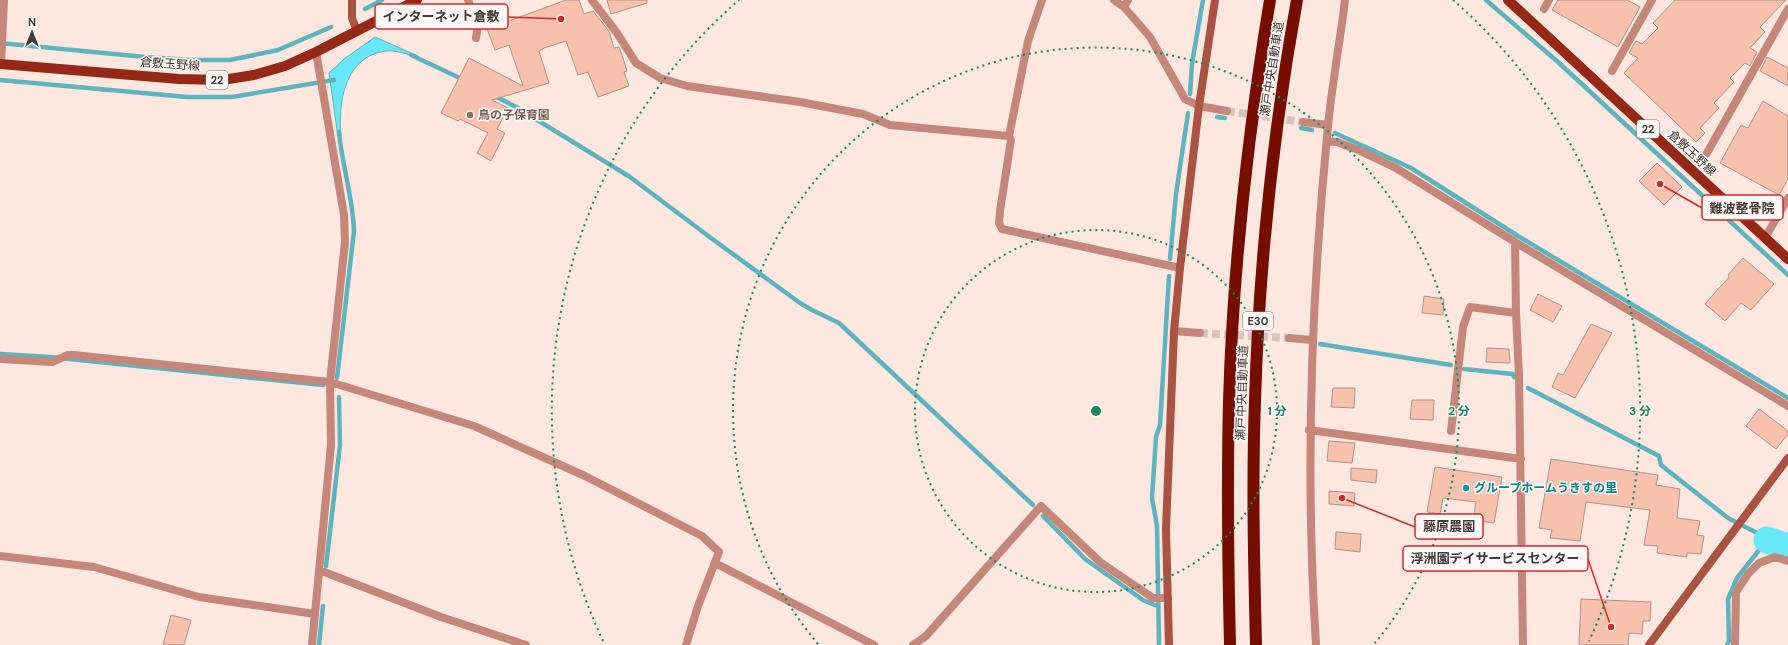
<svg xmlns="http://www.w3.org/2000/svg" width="1788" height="645" font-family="'DM Sans','Noto Sans JP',sans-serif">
	<rect width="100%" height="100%" fill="#fde7df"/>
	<path fill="#68e7f8" stroke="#5db3be" d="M 375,37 L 418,56 L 416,57 C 407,54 396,50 386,51 C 344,56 338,103 341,137 L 338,137 L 329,73 L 344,59 Z"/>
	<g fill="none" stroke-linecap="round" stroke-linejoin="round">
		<path stroke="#5db3be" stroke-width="4.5" d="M 1486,0 L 1558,62 L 1788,275
			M 365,9 L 382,0
			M 0,43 L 145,57 L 189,60 L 230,60 L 278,50 L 331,27
			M 411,55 L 464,80
			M 0,80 L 187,97 L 232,97 L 334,80
			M 1190,94 L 1192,63 L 1203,0
			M 493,95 L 516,107 L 630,177 L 711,238 L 800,303 L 812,310 L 839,323 L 1033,505
			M 1217,117 L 1225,118
			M 1301,128 L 1312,130
			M 1335,133 L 1411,168 L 1518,236 L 1788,398
			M 1170,259 L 1176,194 L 1188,113
			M 1320,344 L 1451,365
			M 0,354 L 50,357 L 323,385
			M 1464,369 L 1513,374 L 1514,377
			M 337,378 L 354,231 C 353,198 342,165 339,132
			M 1528,388 L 1659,456 L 1661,465 L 1671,473 L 1728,518 L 1759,534 L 1767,540 L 1737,578 L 1728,599 L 1729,641 L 1727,645
			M 1043,516 L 1085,559 L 1143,600 L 1157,606
			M 326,566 L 340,445 L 339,397
			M 319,645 L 323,606
			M 1159,645 L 1157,526 L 1152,498 L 1156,437 L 1160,425 L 1169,276"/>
		<path stroke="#68e7f8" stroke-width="27" d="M 1767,540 L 1788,547"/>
	</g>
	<path fill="#f7c1ad" stroke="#ac938a" d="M 566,0 L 579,0 L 584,14 L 593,11 L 609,31 L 614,48 L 619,47 L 623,58 L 627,71 L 624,72 L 629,86 L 598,97 L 588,72 L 578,75 L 566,41 L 544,48 L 539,51 L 549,83 L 492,100 L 508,108 L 497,129 L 505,133 L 491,161 L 477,153 L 488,133 L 460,119 L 458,121 L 441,113 L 469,58 L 523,86 L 509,45 L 495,50 L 487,29 Z
		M 607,0 L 647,0 L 647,3 L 611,14 Z
		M 1558,0 L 1627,0 L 1640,7 L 1618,47 L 1552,10 Z
		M 1675,0 L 1786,0 L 1760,27 L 1765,32 L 1750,48 L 1757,52 L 1750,66 L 1745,63 L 1730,78 L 1734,82 L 1714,103 L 1719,108 L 1700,128 L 1705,133 L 1696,142 L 1624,73 L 1638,58 L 1629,53 L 1634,44 L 1636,41 L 1642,44 L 1658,28 L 1653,23 Z
		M 1767,57 L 1788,68 L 1788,86 L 1760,71 Z
		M 1763,101 L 1788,116 L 1788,179 L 1779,195 L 1720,163 L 1741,125 L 1748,128 Z
		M 1657,163 L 1682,187 L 1664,205 L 1639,181 Z
		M 1743,258 L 1774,284 L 1751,310 L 1741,303 L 1725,321 L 1705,304 L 1729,277 L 1728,275 Z
		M 1538,294 L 1562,306 L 1553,322 L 1530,310 Z
		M 1424,296 L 1444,299 L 1443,315 L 1422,313 Z
		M 1591,324 L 1612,333 L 1575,398 L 1552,387 L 1558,373 L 1563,375 Z
		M 1487,348 L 1509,349 L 1510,363 L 1486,362 Z
		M 1333,388 L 1355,388 L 1354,408 L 1331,407 Z
		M 1412,400 L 1434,400 L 1433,420 L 1410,419 Z
		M 1759,409 L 1788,431 L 1788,434 L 1776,449 L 1746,426 Z
		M 1329,441 L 1355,443 L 1352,463 L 1327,461 Z
		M 1551,459 L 1658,475 L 1656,485 L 1680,489 L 1677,518 L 1700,521 L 1697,535 L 1704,536 L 1701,554 L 1687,553 L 1687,557 L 1657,553 L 1658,546 L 1644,545 L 1650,510 L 1586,502 L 1580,541 L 1550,538 L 1552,530 L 1539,528 Z
		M 1435,467 L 1502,477 L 1494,523 L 1473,520 L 1476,502 L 1443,498 L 1440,514 L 1427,512 Z
		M 1351,468 L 1377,470 L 1376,483 L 1351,480 Z
		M 1329,491 L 1355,493 L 1354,506 L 1329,504 Z
		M 1336,532 L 1361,534 L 1360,552 L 1335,549 Z
		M 1581,599 L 1651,602 L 1650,621 L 1643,621 L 1642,634 L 1629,633 L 1628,645 L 1579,645 Z
		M 171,615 L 191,620 L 184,645 L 163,645 Z"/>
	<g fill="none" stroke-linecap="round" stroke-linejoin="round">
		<path stroke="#d8c4bd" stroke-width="8" stroke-dasharray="8 4" stroke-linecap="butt" d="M 1227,111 L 1303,122
			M 1200,333 L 1289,338"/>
		<path stroke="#c4877a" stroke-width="8" d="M 468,0 L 478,26 L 476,38
			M 592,0 L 617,33 L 636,63 L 660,78 L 687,86 L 800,102 L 863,114 L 890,125 L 1009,136 L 1028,41 L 1042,0
			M 1114,0 L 1124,7 L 1150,37 L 1185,99 L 1199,106 L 1227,111
			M 1124,7 L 1128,0
			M 1544,9 L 1549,0
			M 1,64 L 4,0
			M 1612,71 L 1652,0
			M 1303,122 L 1328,125
			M 1009,136 L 1011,140 L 1000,211 L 999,223 L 1002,229 L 1180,268
			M 1327,141 L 1337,142 L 1358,150 L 1396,168 L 1515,242 L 1788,406
			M 1707,153 L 1788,9
			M 1765,238 L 1788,198
			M 1515,242 L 1516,313 L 1519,376 L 1523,645
			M 1174,331 L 1200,333
			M 1289,338 L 1313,340
			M 0,359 L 52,362 L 68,355 L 74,355 L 330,382 L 474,426 L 585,476 L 702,536 L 719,552 L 698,606 L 686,645
			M 1309,430 L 1521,459
			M 1451,431 L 1463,327 L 1470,307 L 1516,313
			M 0,556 L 94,567 L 199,597 L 315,614
			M 715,563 L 874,645
			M 319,570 L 441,617 L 526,645
			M 312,645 L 331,445 L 330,382 L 345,242 L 344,215 L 316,52
			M 913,645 L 926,636 L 1041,506 L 1100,562 L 1153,598 L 1168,598
			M 1316,645 C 1305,472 1311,298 1328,126 C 1332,84 1340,42 1345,0
			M 1735,645 L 1736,592 L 1748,574 L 1759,563 L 1775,557 L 1788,561"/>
		<path stroke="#ab5343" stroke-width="8" d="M 352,0 L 352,18 L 357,31
			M 1169,645 L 1166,529 L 1174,331 L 1180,268 L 1199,106 L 1215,0
			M 1649,645 L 1788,458"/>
		<path stroke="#952816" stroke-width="10" d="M 1508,0 L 1788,259
			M 0,64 L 179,79 L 222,80 L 254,75 L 285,66 L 316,52 L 417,0"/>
		<path stroke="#750d00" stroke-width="12" d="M 1230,645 C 1228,564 1227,482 1229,401 C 1233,267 1248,133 1270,0
			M 1256,645 C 1254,564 1252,482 1255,401 C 1259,267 1273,132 1297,0"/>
	</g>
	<g fill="none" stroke="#1b8562" stroke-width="2" stroke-dasharray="2 4">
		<circle cx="1096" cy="411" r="181"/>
		<path d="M818 644A363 363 0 1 1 1374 644"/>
		<path d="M603 641A544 544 0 0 1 739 0M1453 0A544 544 0 0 1 1589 641"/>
	</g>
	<circle fill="#8d6e63" stroke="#fef8f6" stroke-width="1.5" cx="470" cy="115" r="4"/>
	<circle fill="#0f9aa8" stroke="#fef8f6" stroke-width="1.5" cx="1466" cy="488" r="4"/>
	<g text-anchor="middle" stroke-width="3" stroke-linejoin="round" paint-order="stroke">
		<g fill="#fef8f6" stroke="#7b726f" stroke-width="1">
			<rect x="206" y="71" width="22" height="18" rx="3"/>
			<rect x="1637" y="120" width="22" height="18" rx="3"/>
			<rect x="1243" y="312" width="30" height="18" rx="3"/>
		</g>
		<g font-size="11" font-weight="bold" fill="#433935">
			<text x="217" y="84">22</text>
			<text x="1648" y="133">22</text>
			<text x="1258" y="325">E30</text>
		</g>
		<g font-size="12" fill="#433935" stroke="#fef8f6">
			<text transform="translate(170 64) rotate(4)" y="4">倉敷玉野線</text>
			<text transform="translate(1272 69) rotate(-81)" y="4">瀬戸中央自動車道</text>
			<text transform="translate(1692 153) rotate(43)" y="4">倉敷玉野線</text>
			<text transform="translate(1242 393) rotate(-88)" y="4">瀬戸中央自動車道</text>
		</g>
		<g font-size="12" font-weight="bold" fill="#785e54" stroke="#fef8f6" text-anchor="start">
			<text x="478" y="119">鳥の子保育園</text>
		</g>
		<g font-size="12" font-weight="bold" fill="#0d838f" stroke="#fef8f6" text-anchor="start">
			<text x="1474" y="492">グループホームうきすの里</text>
		</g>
	</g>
	<circle cx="1096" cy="411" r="6" fill="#1b8562" stroke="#fef8f6" stroke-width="2"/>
	<g font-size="12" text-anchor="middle" font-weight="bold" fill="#1b8562" stroke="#fef8f6" stroke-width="3" stroke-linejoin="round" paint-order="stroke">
		<text x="1277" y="415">1 分</text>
		<text x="1459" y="415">2 分</text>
		<text x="1640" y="415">3 分</text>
	</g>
	<path fill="none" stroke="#d62828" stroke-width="1.5" d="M561 19L508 17M1660 184L1702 208M1342 498L1415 527M1611 627L1588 559"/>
	<g fill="#d62828" stroke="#fef8f6" stroke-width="1.5">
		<circle cx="561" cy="19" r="4"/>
		<circle cx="1660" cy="184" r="4"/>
		<circle cx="1342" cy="498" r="4"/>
		<circle cx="1611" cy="627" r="4"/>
	</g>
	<g fill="#fef8f6" stroke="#d62828" stroke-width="1.5">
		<rect x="375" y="4" width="133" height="25" rx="4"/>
		<rect x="1702" y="195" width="81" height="25" rx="4"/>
		<rect x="1415" y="514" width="68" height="25" rx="4"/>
		<rect x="1403" y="546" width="185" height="25" rx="4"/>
	</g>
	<g font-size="13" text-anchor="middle" font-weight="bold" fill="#433935">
		<text x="441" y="21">インターネット倉敷</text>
		<text x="1742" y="213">難波整骨院</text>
		<text x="1449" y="531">藤原農園</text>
		<text x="1495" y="563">浮洲園デイサービスセンター</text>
	</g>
	<g transform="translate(32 32)" stroke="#fef8f6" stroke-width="3" paint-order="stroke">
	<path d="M0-3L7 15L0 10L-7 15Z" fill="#433935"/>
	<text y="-6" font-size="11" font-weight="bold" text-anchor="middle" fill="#433935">N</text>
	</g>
</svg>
